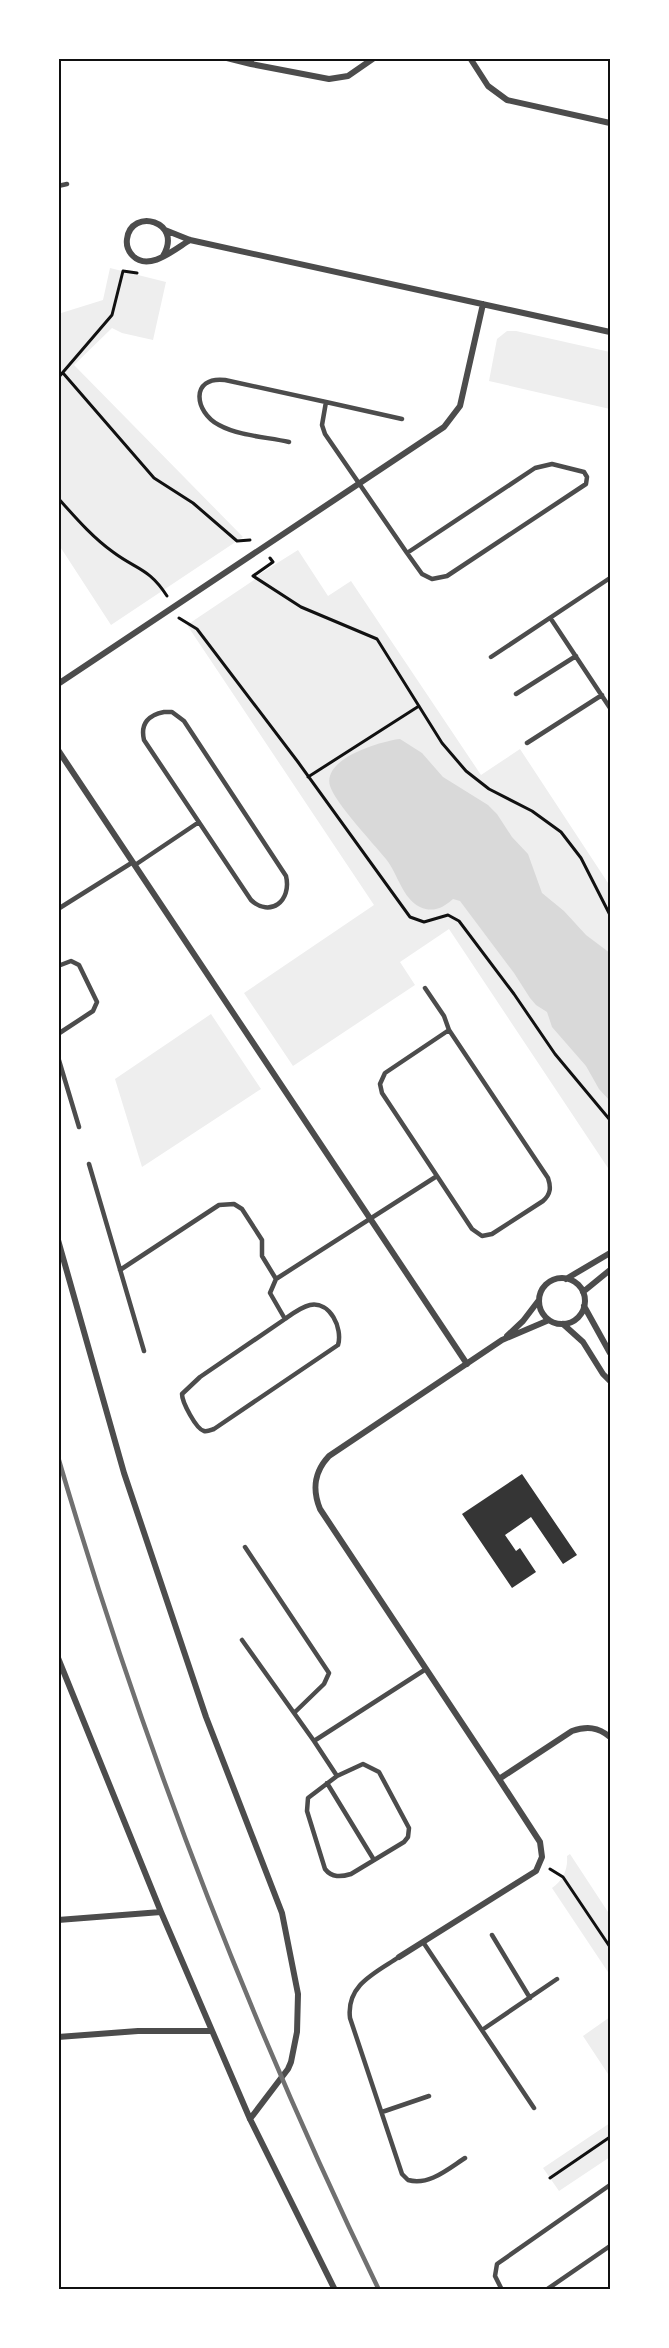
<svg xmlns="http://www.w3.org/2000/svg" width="669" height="2348" font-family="Jost,sans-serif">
	<rect width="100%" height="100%" fill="#fff"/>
	<path fill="#eee" d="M 110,268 L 166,282 L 153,340 L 122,333 L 112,328 L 74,365 L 243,537 L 111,625 L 59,545 L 58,314 L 103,300 Z
		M 507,331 L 516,331 L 610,352 L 610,409 L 489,381 L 497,339 Z
		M 298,550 L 328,596 L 351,581 L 481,775 L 520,749 L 610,886 L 610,1171 L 449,929 L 400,962 L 415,985 L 293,1066 L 244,993 L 374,905 L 187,625 L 254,580 L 255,577 Z
		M 211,1014 L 261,1089 L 142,1167 L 115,1079 Z
		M 570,1854 L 610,1915 L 610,1975 L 552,1888 C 563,1880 568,1870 567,1856 Z
		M 610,2017 L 610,2077 L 583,2036 Z
		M 610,2123 L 610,2157 L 559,2191 L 543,2168 Z"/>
	<path fill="#d9d9d9" d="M 400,739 L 422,753 L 443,777 L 488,805 L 497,814 L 512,837 L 528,854 L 542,893 L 564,911 L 586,935 L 610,953 L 610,1101 L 599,1089 L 586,1066 L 552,1027 L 547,1012 L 536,1005 L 530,998 L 514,973 L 460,901 L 453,899 C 443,908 433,913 420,907 C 402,898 398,874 386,859 C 373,843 336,804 330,786 C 322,758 382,741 400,739 Z"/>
	<path fill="#353535" d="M 522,1474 L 577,1555 L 563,1564 L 531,1517 L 505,1535 L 516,1551 L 520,1548 L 536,1572 L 512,1588 L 462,1514 Z"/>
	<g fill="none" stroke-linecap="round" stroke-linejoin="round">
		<path stroke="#111" stroke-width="3" d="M 63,373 L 154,478 L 193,503 L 237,541 L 250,540
			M 58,378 L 112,315 L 123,271 L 137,273
			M 58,498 C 75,517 92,537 113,552 C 137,570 149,568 167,596
			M 270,558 L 273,562 L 253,576 L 301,607 L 377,639 L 442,743 L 466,771 L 489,789 L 532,811 L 561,832 L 581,858 L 610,915
			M 179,618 L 197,629 L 298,762 L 410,917 L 424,922 L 448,915 L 459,921 L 514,994 L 555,1054 L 610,1120
			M 308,777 L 419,706
			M 550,1869 L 563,1877 L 610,1947
			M 550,2178 L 610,2137"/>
		<path stroke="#4c4c4c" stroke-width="4.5" d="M 58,186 L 67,184
			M 326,402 L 402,419
			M 289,442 C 267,437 239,436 219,425 C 194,412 190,376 225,380 L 326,402 L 322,425 L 325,434 L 407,553
			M 552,464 L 584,472 L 587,477 L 586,484 L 447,576 L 432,579 L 422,574 L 407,553 L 535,468 Z
			M 551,619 L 610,708
			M 491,657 L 610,578
			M 516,694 L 576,656
			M 164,712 L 172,712 L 184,721 L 286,876 C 292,901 270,918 251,900 L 144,740 C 140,723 149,715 164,712 Z
			M 527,743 L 602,695
			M 135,865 L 199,822
			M 58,909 L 133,862
			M 58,966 L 71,961 L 79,965 L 97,1002 L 93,1011 L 58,1034
			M 58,1057 L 79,1127
			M 89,1164 L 144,1351
			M 437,1176 L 382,1093 L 380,1084 L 385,1073 L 449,1030
			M 120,1270 L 219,1205 L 234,1204 L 242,1209 L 262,1240 L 262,1256 L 276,1279
			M 285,1319 C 292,1314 301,1307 310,1305 C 330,1301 343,1328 338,1345 L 214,1429 C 211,1430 207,1432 204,1431 C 196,1429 182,1402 182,1394 L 200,1377 L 285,1319 L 270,1293 L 276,1279 L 437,1176 L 472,1229 L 482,1236 L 492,1234 L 543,1201 C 551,1194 551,1187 548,1178 L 449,1030 L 444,1016 L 425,988
			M 245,1547 L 329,1673 L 324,1684 L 294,1713
			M 242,1640 L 314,1741 L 426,1669
			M 314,1741 L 337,1776 L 308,1798 L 307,1811 L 325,1869 C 332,1878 341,1877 351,1874 L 404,1842 L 408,1837 L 409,1828 L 379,1772 L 363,1764 L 337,1776
			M 327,1783 L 374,1860
			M 492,1935 L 530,1998
			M 423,1942 L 534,2108
			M 399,1957 C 375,1973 346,1985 350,2018 L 402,2174 L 408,2180 C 429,2186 448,2169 465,2158
			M 482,2030 L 557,1979
			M 382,2112 L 429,2096
			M 502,2290 L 495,2276 L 497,2264 L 610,2185
			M 546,2290 L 610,2246"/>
		<path stroke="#4c4c4c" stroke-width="6" d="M 227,58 L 251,64 L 252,58
			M 470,58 L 488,86 L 507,100 L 610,123
			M 251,64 L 329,79 L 348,76 L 374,58
			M 165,230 L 190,240 L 610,332
			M 163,256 C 184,221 131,207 127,239 C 126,246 128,251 133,256 C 149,272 175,249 190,240
			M 58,684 L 444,427 L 460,406 L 483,304
			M 58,750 L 467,1364
			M 58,1240 L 124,1473 L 206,1717 L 282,1913 L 298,1994 L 297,2032 L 291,2062 L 288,2069 L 250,2119
			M539 1301a23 23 0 1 1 46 0a23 23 0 1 1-46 0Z
			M 566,1279 L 610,1253
			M 583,1292 L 610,1270
			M 584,1306 L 610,1353
			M 549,1320 L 502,1340 L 329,1456 C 314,1472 312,1489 320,1509 L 499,1779 L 572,1731 C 587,1726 598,1727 610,1737
			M 563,1324 L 583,1342 L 603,1374 L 610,1381
			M 507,1336 L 523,1321 L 539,1300
			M 58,1658 L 161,1912 L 250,2119 L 335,2290
			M 58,1920 L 161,1912
			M 399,1957 L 536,1871 L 542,1857 L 540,1842 L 499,1779
			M 58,2037 L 138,2031 L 212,2031"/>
		<path stroke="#707070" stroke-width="4.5" d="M 58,1457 C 142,1743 249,2022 379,2290"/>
	</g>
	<rect width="669" height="2348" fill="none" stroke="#ffffff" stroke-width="120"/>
	<rect x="60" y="60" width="549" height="2228" fill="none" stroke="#111" stroke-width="2"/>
</svg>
